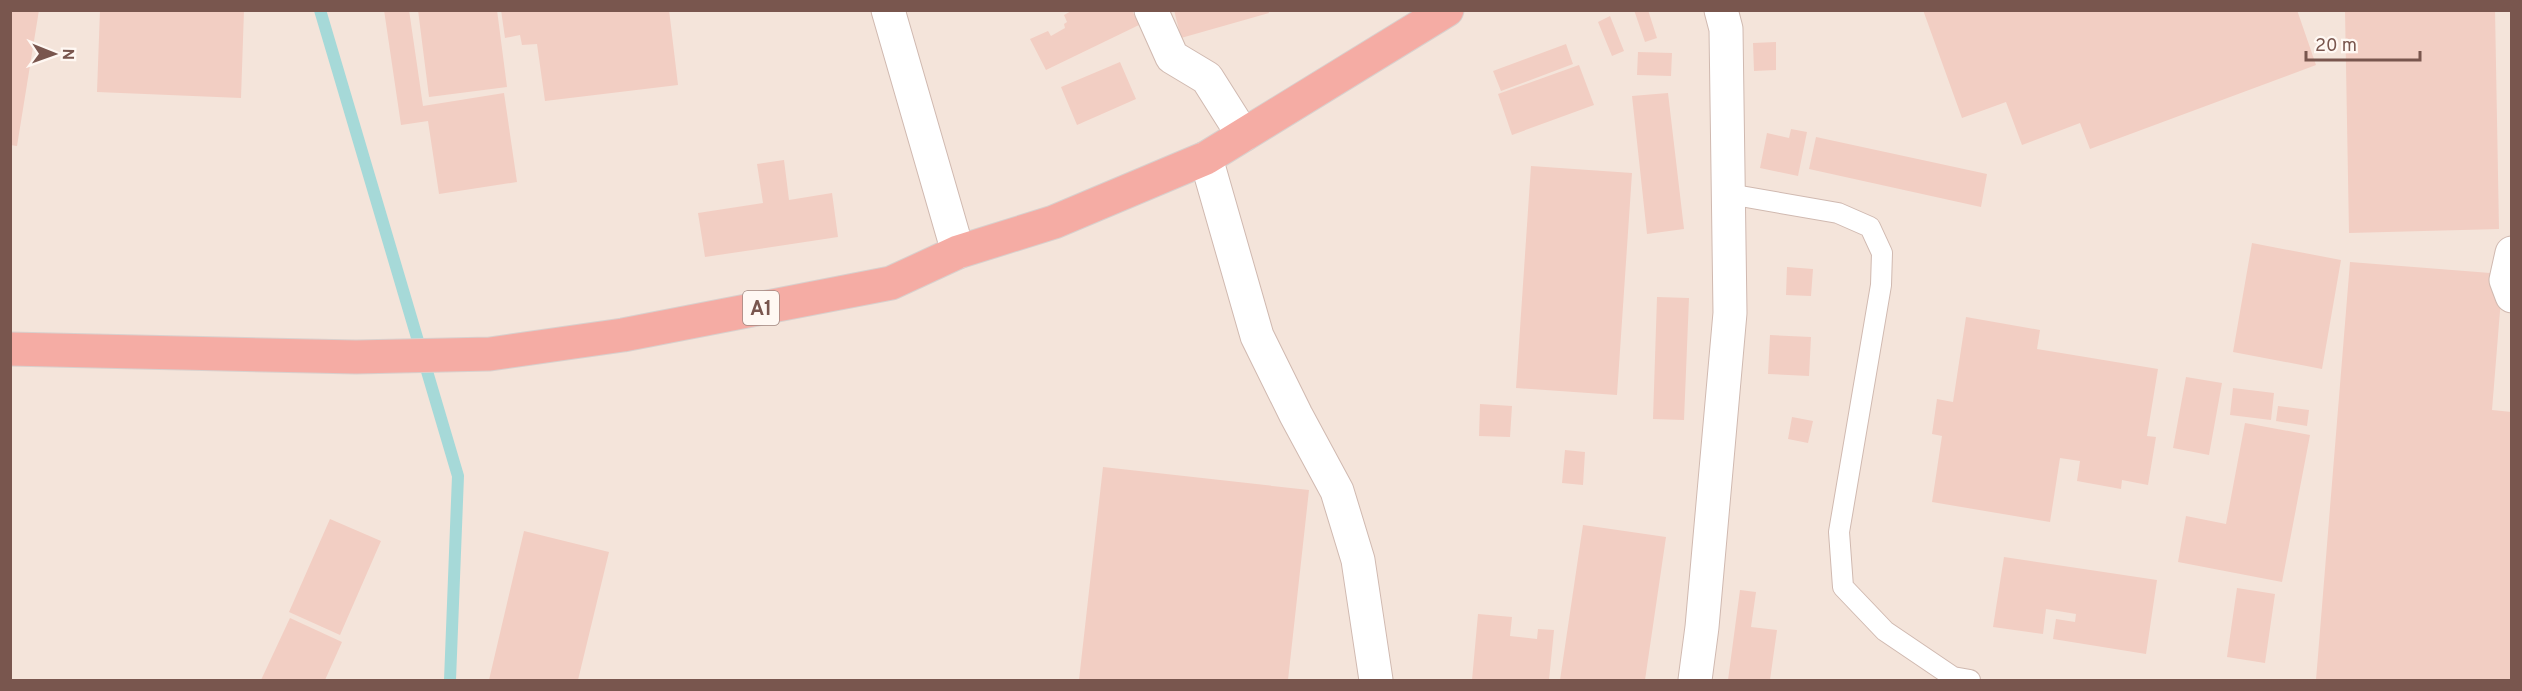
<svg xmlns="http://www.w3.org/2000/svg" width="2522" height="691" font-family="Overpass,sans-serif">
	<rect width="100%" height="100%" fill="#fdf3ec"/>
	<path fill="#f4e4da" d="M 11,11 L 2511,11 L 2511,680 L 11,680 Z"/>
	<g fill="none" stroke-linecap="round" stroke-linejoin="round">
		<path stroke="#a6d9d8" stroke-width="12" d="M 320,10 L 458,476 L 450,680"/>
	</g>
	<path fill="#f2cec3" d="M 10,10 L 39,10 L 17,146 L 10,145 Z
		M 100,10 L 244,10 L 241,98 L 97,92 Z
		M 384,10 L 409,10 L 423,106 L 504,93 L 517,182 L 439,194 L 428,121 L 401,125 Z
		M 418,10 L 497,10 L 507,87 L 429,97 Z
		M 501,10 L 669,10 L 678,85 L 545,101 L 537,44 L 522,45 L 520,35 L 505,38 Z
		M 1073,10 L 1132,10 L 1139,25 L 1046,70 L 1030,39 L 1048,31 L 1051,36 L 1065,28 L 1064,24 L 1067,22 L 1064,15 Z
		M 1174,10 L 1268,10 L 1269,13 L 1181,38 Z
		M 1634,10 L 1648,10 L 1657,38 L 1645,42 Z
		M 1923,10 L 2297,10 L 2316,65 L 2090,149 L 2080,123 L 2022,145 L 2006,102 L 1962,118 Z
		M 2345,10 L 2495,10 L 2499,229 L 2349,233 Z
		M 1610,16 L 1624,51 L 1612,56 L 1598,22 Z
		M 1776,42 L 1776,70 L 1754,71 L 1753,43 Z
		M 1566,44 L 1573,64 L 1501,91 L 1493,71 Z
		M 1638,52 L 1672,53 L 1671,76 L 1637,75 Z
		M 1120,62 L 1136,99 L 1077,125 L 1061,87 Z
		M 1579,65 L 1594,105 L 1512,135 L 1498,94 Z
		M 1668,93 L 1684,229 L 1647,234 L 1632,96 Z
		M 1791,129 L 1807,132 L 1798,176 L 1760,168 L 1767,133 L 1789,138 Z
		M 1816,137 L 1987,174 L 1981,207 L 1809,169 Z
		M 784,160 L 789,200 L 832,193 L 838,237 L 705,257 L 698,213 L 763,203 L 757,164 Z
		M 1531,166 L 1632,173 L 1617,395 L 1516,388 Z
		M 2252,243 L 2341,260 L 2322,369 L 2233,352 Z
		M 2350,262 L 2503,274 L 2492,410 L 2512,412 L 2512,680 L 2316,680 Z
		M 1787,267 L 1813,269 L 1811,296 L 1786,295 Z
		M 1657,297 L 1689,298 L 1684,420 L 1653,419 Z
		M 1966,317 L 2040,330 L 2037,349 L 2158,369 L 2147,436 L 2156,437 L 2148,485 L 2122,480 L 2121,489 L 2077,481 L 2080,461 L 2060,458 L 2050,522 L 1932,502 L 1942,436 L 1932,434 L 1937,399 L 1953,402 Z
		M 1770,335 L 1811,337 L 1809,376 L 1768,374 Z
		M 2186,377 L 2222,383 L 2209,455 L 2173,448 Z
		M 2233,388 L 2274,393 L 2271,420 L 2230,415 Z
		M 1480,404 L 1512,406 L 1510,437 L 1479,436 Z
		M 2278,406 L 2309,410 L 2307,426 L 2276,421 Z
		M 1792,417 L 1813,421 L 1808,443 L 1788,439 Z
		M 2245,423 L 2310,435 L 2282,582 L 2178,562 L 2186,516 L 2226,524 Z
		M 1565,450 L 1585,452 L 1583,485 L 1562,483 Z
		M 1103,467 L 1309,490 L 1288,680 L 1079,680 Z
		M 330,519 L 381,541 L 340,635 L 289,612 Z
		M 1583,525 L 1666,537 L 1645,680 L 1560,680 Z
		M 524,531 L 609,552 L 578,680 L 489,680 Z
		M 2004,557 L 2157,580 L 2146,654 L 2053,639 L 2056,619 L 2075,622 L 2076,614 L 2046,609 L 2043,634 L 1993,627 Z
		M 2237,588 L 2275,594 L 2265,663 L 2227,657 Z
		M 1740,590 L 1756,592 L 1751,627 L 1777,630 L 1770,680 L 1728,680 Z
		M 1478,614 L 1512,617 L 1510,636 L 1537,639 L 1538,629 L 1554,630 L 1549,680 L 1472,680 Z
		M 290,618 L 342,642 L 325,680 L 261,680 Z"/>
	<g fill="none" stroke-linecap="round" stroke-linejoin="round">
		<g stroke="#d0b9b0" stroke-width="22">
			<path id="lane" d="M 1729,194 L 1838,213 L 1870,227 L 1882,253 L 1881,285 L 1839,532 L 1843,587 L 1885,631 L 1953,677 L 1970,680"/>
		</g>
		<g stroke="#d0b9b0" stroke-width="35">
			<path id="street" d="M 888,10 L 958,252
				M 1151,10 L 1172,57 L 1207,78 L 1243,135
				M 1206,158 L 1257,336 L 1296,415 L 1337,491 L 1358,560 L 1376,680
				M 2512,253 L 2506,280 L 2512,296
				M 1695,680 L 1702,627 L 1730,313 L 1726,29 L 1721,10"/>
		</g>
		<g stroke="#d9d0cd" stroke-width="35">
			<path id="highway" d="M 10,349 L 356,357 L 490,354 L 623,335 L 891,283 L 958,252 L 1054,222 L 1206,158 L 1447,10"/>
		</g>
		<use href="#lane" stroke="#fff" stroke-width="20"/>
		<use href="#street" stroke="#fff" stroke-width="33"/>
		<use href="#highway" stroke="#f5aca4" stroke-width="33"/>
	</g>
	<g text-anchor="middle" stroke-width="4.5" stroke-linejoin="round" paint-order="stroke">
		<rect fill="#fff8f3" stroke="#a18780" stroke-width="1.5" x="743" y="291" width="36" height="34" rx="4.5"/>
		<g font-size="20" font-weight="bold" fill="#79564e">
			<text x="761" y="315">A1</text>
		</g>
	</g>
	<rect width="2522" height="691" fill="none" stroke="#79564e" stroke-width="24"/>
	<g transform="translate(54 54) rotate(91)" stroke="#fff8f3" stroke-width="4.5" paint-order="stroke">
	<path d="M0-4.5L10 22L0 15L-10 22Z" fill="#79564e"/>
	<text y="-9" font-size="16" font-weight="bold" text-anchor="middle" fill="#79564e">N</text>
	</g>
	<path d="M2306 51v9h114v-9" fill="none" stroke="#79564e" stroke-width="3"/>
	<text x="2315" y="51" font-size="18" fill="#79564e" stroke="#fff8f3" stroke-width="4.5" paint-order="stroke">20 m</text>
</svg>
